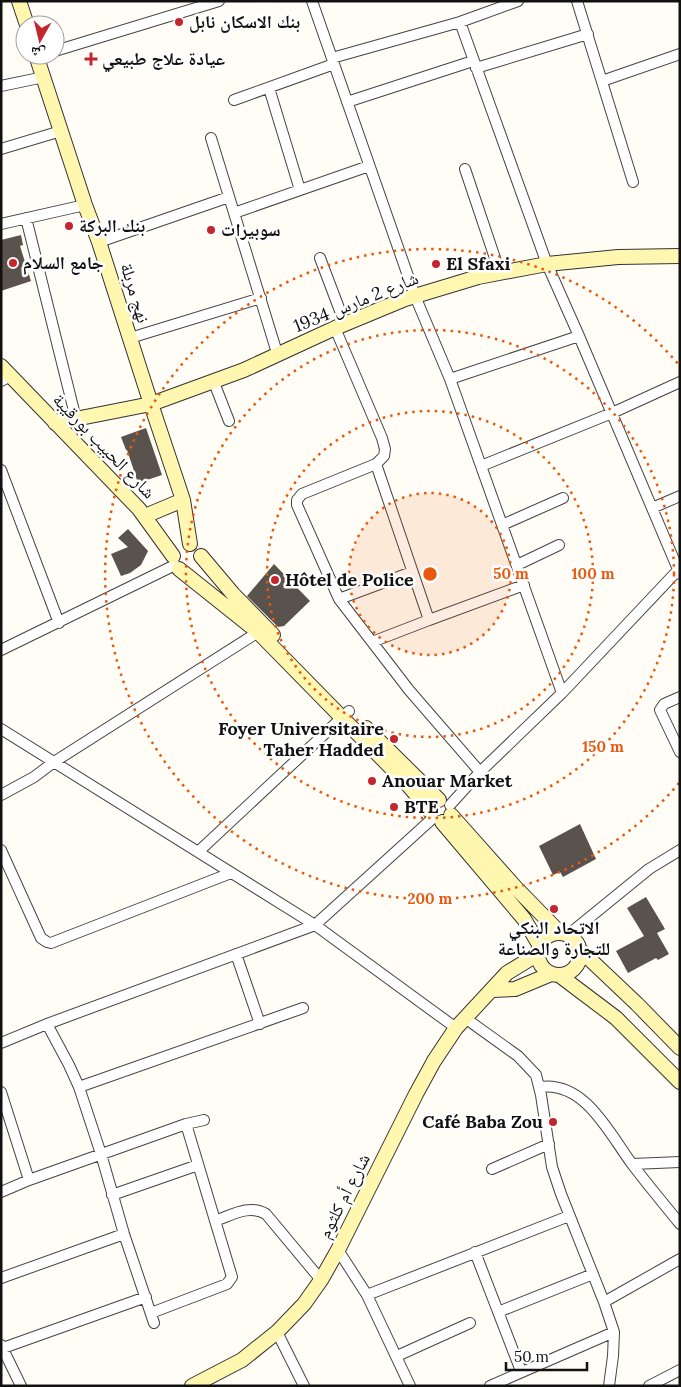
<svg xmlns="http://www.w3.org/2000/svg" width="681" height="1387" font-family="Lora,'Noto Naskh Arabic',serif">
	<rect width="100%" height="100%" fill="#fffdf5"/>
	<path fill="#5a524d" d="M 21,235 L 23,245 L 20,246 L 31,281 L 1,291 L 1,240 Z
		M 146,428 L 162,475 L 138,483 L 127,450 L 126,450 L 121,437 Z
		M 128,529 L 148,551 L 141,565 L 130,573 L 121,576 L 111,554 L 128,547 L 118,538 Z
		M 274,564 L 310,601 L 284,626 L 278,627 L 247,596 Z
		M 580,824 L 596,859 L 563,877 L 560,872 L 553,875 L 539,846 Z
		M 646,897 L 665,929 L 657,933 L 669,954 L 658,960 L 656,958 L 628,973 L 616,951 L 644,936 L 627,908 Z"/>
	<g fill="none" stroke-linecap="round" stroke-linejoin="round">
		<g stroke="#444" stroke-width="12">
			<path id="street" d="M 312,1 L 415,296 L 450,379 L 562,693
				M 577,1 L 633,182
				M 460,22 L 547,264 L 579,336 L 680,574
				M 55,51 L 219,1
				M 332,58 L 460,22 L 518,1
				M 476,68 L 588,34
				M 602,81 L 680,54
				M 1,86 L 44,77
				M 269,88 L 300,190
				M 234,100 L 334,64
				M 347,102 L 473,61
				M 211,138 L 278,356
				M 1,149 L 61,131
				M 465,169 L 500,273
				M 234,213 L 369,166
				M 26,218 L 76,419
				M 1,224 L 85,205
				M 99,242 L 229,197
				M 320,258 L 345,324
				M 335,328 L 382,438 L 385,449 L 384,456 L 376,464 L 429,620 L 372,642
				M 130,338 L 261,298
				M 450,379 L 579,336
				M 213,380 L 229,421
				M 1,381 L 11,376
				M 376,464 L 302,494 L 297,500 L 297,505 L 339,599 L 409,690 L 480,772
				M 481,466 L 612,413 L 680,382
				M 1,470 L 59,623
				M 652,508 L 680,496
				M 502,525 L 563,498
				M 517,565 L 559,545
				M 339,599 L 412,572
				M 429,620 L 524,585
				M 1,650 L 175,565
				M 680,697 L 664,704 L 660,710 L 680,752
				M 1,729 L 315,925 L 456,1028
				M 1,795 L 34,777 L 54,762 L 263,629
				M 450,805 L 480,772 L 562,693 L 680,568
				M 1,850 L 41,938 L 47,942 L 51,943 L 231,873
				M 198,852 L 349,711
				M 568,935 L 649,869 L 680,850
				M 236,954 L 260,1024
				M 465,1018 L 518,1056 L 536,1075 L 541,1095 L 552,1167 L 561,1194 L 604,1302 L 614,1332 L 613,1356 L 609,1386
				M 47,1024 L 69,1065 L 79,1087 L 101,1154 L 124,1234 L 154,1323
				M 1,1043 L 47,1024 L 315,925 L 433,818
				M 79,1087 L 303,1008
				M 540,1087 C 585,1081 609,1133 632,1164 C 647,1184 664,1204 680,1224
				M 1,1092 L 29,1180
				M 632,1164 L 680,1162
				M 492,1169 L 549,1144
				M 1,1192 L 29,1180 L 186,1124 L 204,1120
				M 112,1195 L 198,1165
				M 215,1221 C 232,1215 249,1204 266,1214 L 321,1280
				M 338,1250 L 367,1295 L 410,1386
				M 475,1252 L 521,1371
				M 1,1278 L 124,1234
				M 367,1295 L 569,1216
				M 604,1302 L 680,1259
				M 498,1312 L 593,1274
				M 151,1313 L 227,1284 L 232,1277 L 186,1124
				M 277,1332 L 304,1386
				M 1,1345 L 21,1386
				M 3,1348 L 146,1297
				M 397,1356 L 470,1323
				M 490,1386 L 614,1332
				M 649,1386 L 680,1370"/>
		</g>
		<g stroke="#333" stroke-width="16">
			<path id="secondary" d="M 19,1 L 27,25
				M 36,55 L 85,205 L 99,242 L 151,404 L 183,500 L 190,544
				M 1,366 L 139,509 L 173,556
				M 55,423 L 151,404 L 244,370 L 335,328 L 405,299 L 478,277 L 547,264 L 618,257 L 680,256
				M 145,516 L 183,500
				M 201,556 L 233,594 L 273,635
				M 179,569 L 258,632 L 409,786 L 430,811
				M 366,728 L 439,800
				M 451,815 L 516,888 L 560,933
				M 442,822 L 524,919 L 540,946
				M538 954a21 21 0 1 1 42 0a21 21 0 1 1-42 0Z
				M 580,950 L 637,1004 L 680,1048
				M 559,975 L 616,1018 L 680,1082
				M 493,990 L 515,989 L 551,974
				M 192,1386 L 242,1360 L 277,1332 L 304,1304 L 321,1280 L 338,1250 L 416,1094 L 434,1061 L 456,1028 L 507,973 L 538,954"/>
		</g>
		<use href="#street" stroke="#fff" stroke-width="10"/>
		<use href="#secondary" stroke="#fff6b0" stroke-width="14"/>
	</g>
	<circle cx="430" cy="574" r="81" fill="#e8590c" fill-opacity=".12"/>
	<g fill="none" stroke="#e8590c" stroke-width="2.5" stroke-dasharray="2.5 5">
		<circle cx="430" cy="574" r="81"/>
		<circle cx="430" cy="574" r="163"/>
		<circle cx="430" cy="574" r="244"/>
		<path d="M679 783A325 325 0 1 1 679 365"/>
	</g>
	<g fill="#c4262e" stroke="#fff" stroke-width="2">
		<circle cx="179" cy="22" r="5"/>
		<path d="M88.5 51.5h5v5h5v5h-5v5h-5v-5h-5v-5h5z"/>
		<circle cx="69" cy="226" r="5"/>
		<circle cx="211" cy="230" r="5"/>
		<circle cx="13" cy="263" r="5"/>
		<circle cx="436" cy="264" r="5"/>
		<circle cx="275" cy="580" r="5"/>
		<circle cx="394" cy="739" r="5"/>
		<circle cx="372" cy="781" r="5"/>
		<circle cx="394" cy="807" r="5"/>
		<circle cx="554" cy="909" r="5"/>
		<circle cx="553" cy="1122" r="5"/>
	</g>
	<g text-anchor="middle" stroke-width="5" stroke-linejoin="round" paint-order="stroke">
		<g font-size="18" font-weight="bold" fill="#111" stroke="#fff" text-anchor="start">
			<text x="189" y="28">بنك الاسكان نابل</text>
			<text x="102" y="65">عيادة علاج طبيعي</text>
			<text x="79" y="232">بنك البركة</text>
			<text x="221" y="236">سوبيرات</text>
			<text x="23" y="269">جامع السلام</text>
			<text x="446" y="270">El Sfaxi</text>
			<text x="285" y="586">Hôtel de Police</text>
			<text x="384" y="735" text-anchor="end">Foyer Universitaire<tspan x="384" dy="21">Taher Hadded</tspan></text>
			<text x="382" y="787">Anouar Market</text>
			<text x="404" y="813">BTE</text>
			<text x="554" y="934" text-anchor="middle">الاتحاد البنكي<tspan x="554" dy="21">للتجارة والصناعة</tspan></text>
			<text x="543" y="1128" text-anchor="end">Café Baba Zou</text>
		</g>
		<g font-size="18" fill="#111" stroke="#fff">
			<text transform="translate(135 293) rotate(73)" y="6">نهج مربلة</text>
			<text transform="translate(356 302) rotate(-22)" y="6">شارع 2 مارس 1934</text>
			<text transform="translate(104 446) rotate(46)" y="6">شارع الحبيب بورقيبة</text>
			<text transform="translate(344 1196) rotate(-63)" y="6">شارع أم كلثوم</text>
		</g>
	</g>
	<circle cx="430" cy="574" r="8" fill="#e8590c" stroke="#fff" stroke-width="2.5"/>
	<g font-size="15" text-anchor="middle" font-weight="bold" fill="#e8590c" stroke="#fff" stroke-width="5" stroke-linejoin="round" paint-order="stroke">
		<text x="511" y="579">50 m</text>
		<text x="593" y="579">100 m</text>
		<text x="603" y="752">150 m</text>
		<text x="430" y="904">200 m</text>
	</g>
	<rect width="681" height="1387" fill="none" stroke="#111111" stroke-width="5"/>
	<g transform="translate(40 40) rotate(188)"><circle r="24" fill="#ffffff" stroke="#a0a0a0"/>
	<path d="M0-4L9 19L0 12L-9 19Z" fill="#c4262e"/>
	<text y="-8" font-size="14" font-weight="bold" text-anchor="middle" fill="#111111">ش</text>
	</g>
	<path d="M506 1362v8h81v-8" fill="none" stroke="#111111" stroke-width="2.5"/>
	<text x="514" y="1362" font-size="15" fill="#111111" stroke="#ffffff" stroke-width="4" paint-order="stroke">50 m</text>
</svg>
